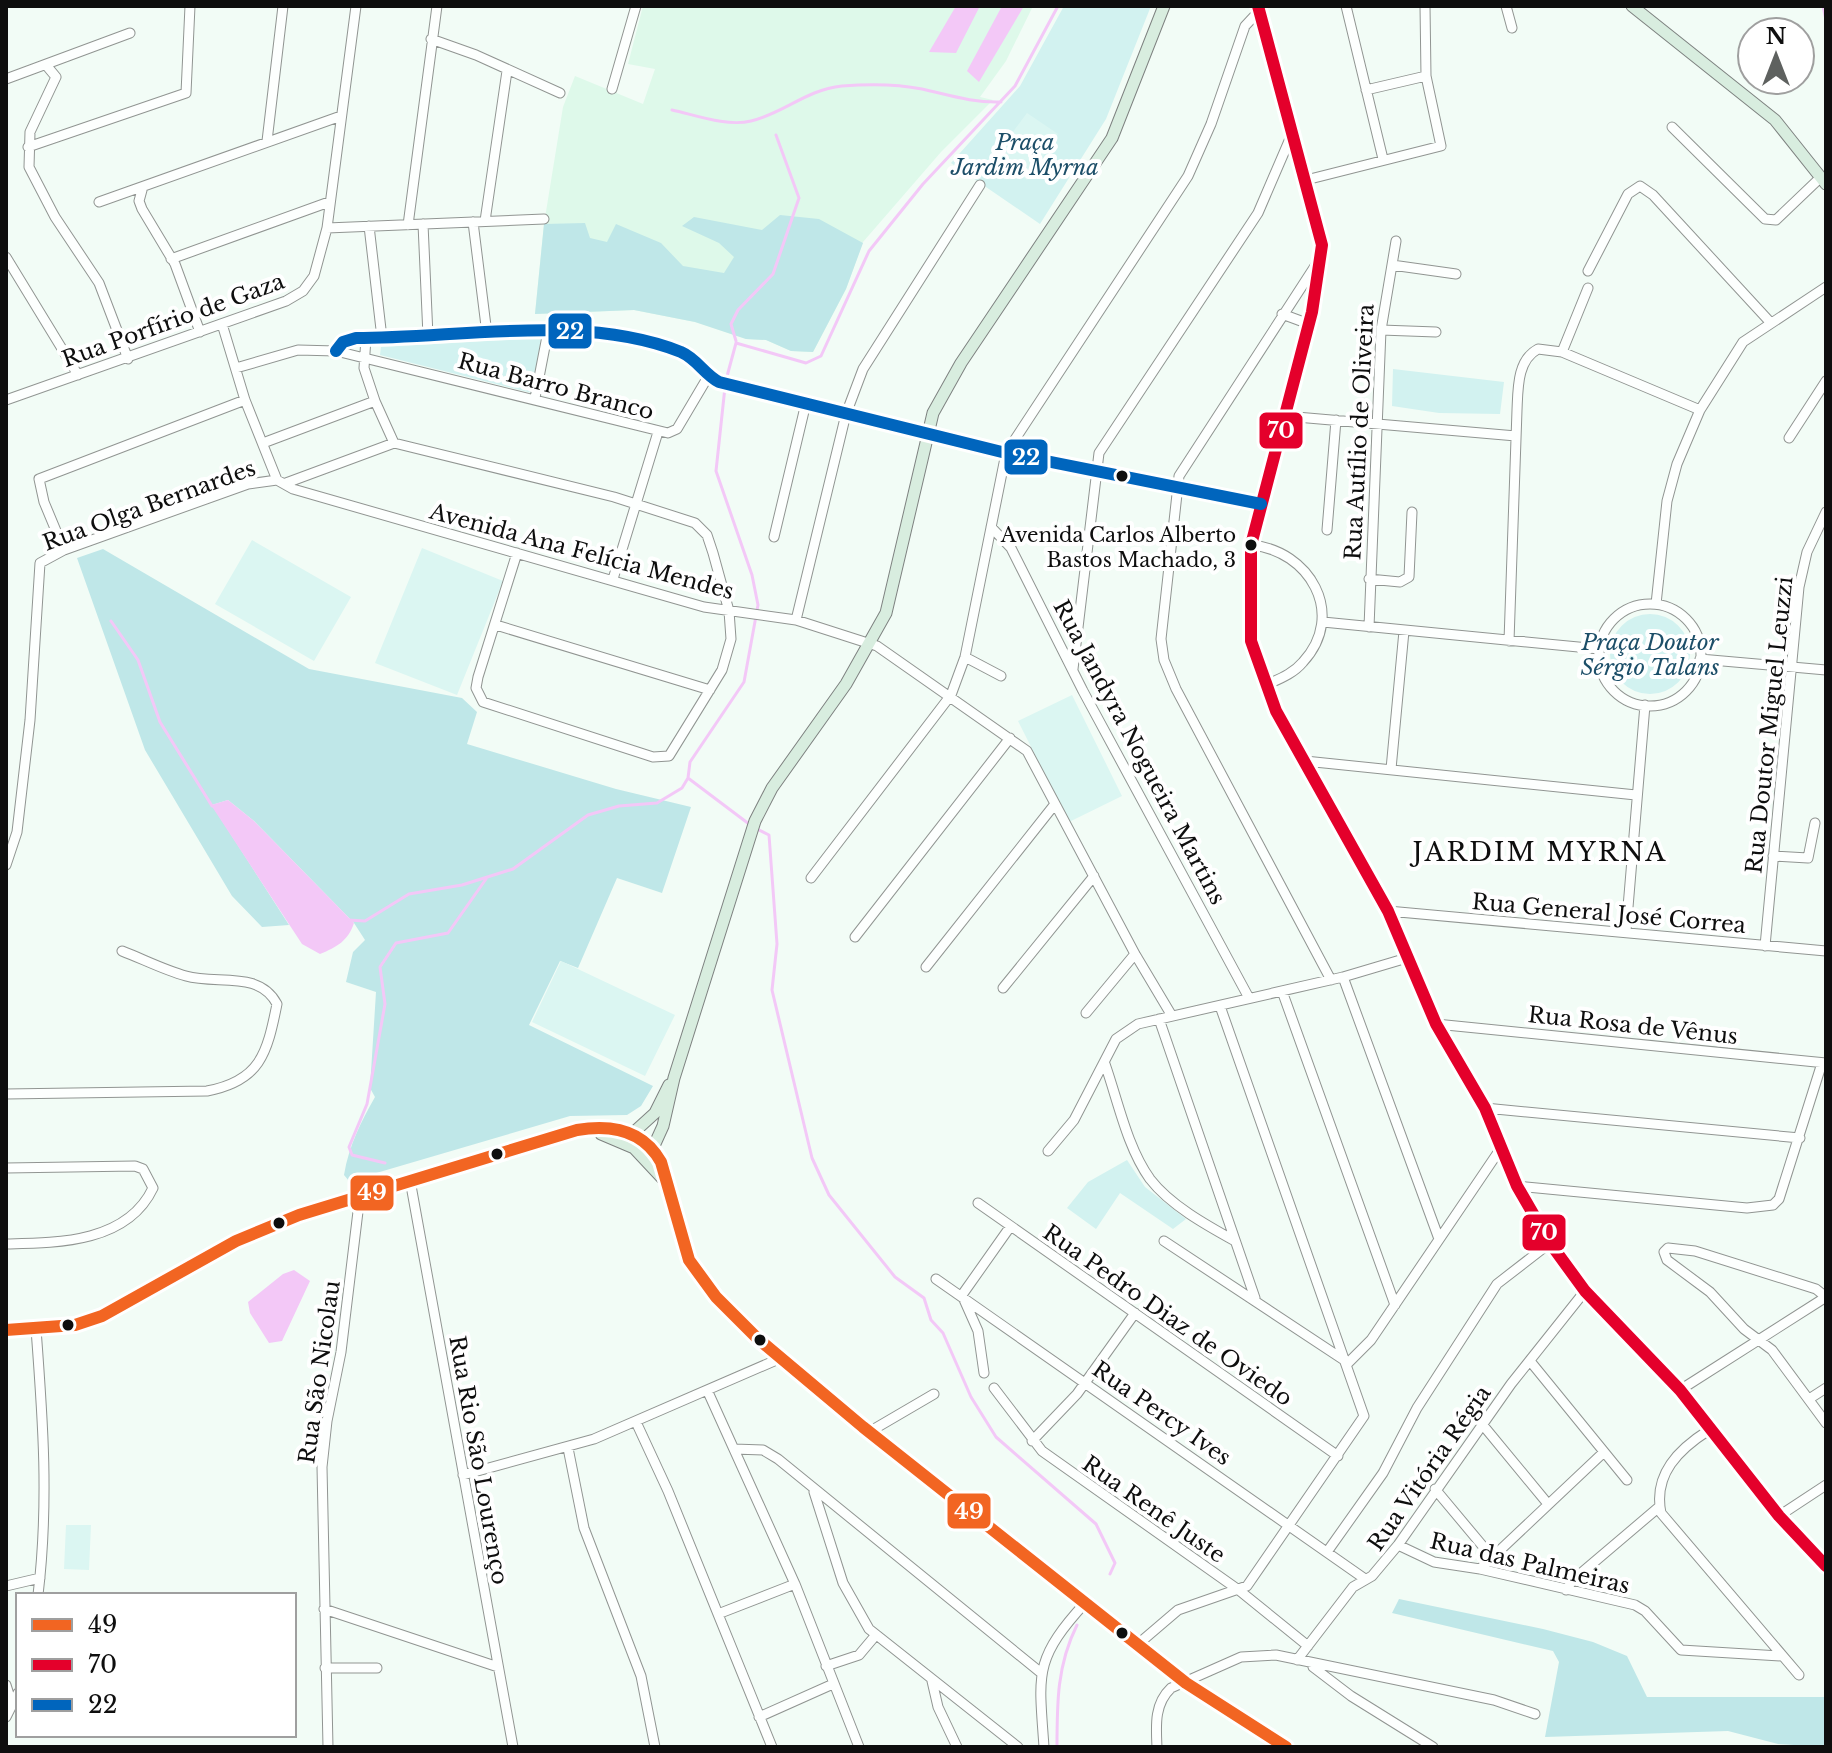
<svg xmlns="http://www.w3.org/2000/svg" width="1832" height="1753" font-family="'Libre Baskerville',serif">
	<rect width="100%" height="100%" fill="#f2fcf6"/>
	<path fill="#def9ea" d="M 643,6 L 1033,6 L 1006,61 L 980,97 L 993,100 L 941,152 L 863,242 L 846,289 L 813,352 L 791,351 L 766,340 L 746,339 L 695,322 L 634,310 L 535,314 L 544,224 L 563,107 L 575,76 L 643,104 L 655,69 L 628,64 Z"/>
	<path fill="#d2f2f0" d="M 1064,6 L 1151,6 L 1106,119 L 1040,224 L 951,163 L 1020,86 Z
		M 541,338 L 532,393 L 380,355 L 381,347 Z
		M 1393,369 L 1504,382 L 1500,414 L 1439,413 L 1392,406 Z
		M1610 654a40 40 0 1 1 80 0a40 40 0 1 1-80 0Z
		M 1127,1160 L 1145,1187 L 1186,1219 L 1173,1229 L 1120,1193 L 1096,1229 L 1067,1208 L 1088,1182 Z"/>
	<path fill="#bfe7e8" d="M 780,215 L 819,219 L 863,243 L 846,289 L 813,352 L 791,351 L 766,340 L 746,339 L 695,322 L 634,310 L 535,314 L 544,224 L 585,223 L 590,238 L 607,242 L 616,224 L 661,243 L 683,266 L 724,273 L 734,257 L 719,243 L 682,226 L 694,217 L 762,230 Z
		M 103,549 L 309,669 L 462,698 L 477,712 L 467,744 L 616,789 L 691,807 L 662,893 L 617,878 L 578,968 L 560,961 L 529,1025 L 653,1086 L 641,1106 L 627,1115 L 570,1116 L 349,1181 L 344,1175 C 349,1145 361,1122 375,1097 L 370,1088 L 376,992 L 346,982 L 353,952 L 365,940 L 354,923 L 254,821 L 228,800 L 212,805 L 289,925 L 262,927 L 232,896 L 145,750 L 77,558 Z
		M 1399,1599 L 1543,1629 L 1593,1642 L 1627,1656 L 1647,1697 L 1826,1697 L 1826,1747 L 1778,1744 L 1728,1731 L 1545,1737 L 1559,1662 L 1553,1651 L 1392,1613 Z"/>
	<path fill="#dbf6f2" d="M 1027,113 L 1058,134 L 1027,180 L 995,156 Z
		M 252,540 L 351,597 L 314,661 L 215,604 Z
		M 422,548 L 503,581 L 457,695 L 375,663 Z
		M 1072,695 L 1122,796 L 1069,822 L 1018,721 Z
		M 561,961 L 675,1015 L 645,1076 L 532,1022 Z
		M 66,1525 L 91,1525 L 89,1570 L 64,1569 Z"/>
	<path fill="#f3c8f7" d="M 956,6 L 980,6 L 956,53 L 929,52 Z
		M 1002,6 L 1024,6 L 979,82 L 967,71 Z
		M 228,800 L 254,821 L 354,923 C 348,941 337,947 320,954 L 302,944 L 211,805 Z
		M 294,1270 L 310,1281 L 282,1341 L 269,1343 L 250,1313 L 248,1302 L 283,1274 Z"/>
	<g fill="none" stroke-linecap="round" stroke-linejoin="round">
		<path stroke="#f3c8f7" stroke-width="3" d="M 1823,6 L 1826,20
			M 672,110 C 695,115 727,127 751,121 C 785,113 805,90 842,86 C 867,84 897,84 922,89 C 949,95 973,103 1001,102
			M 736,341 L 731,324 L 738,310 L 773,274 L 799,198 L 776,135
			M 726,380 L 736,343 L 806,363 L 821,356 L 869,251 L 923,184 L 1015,86 L 1058,6
			M 111,621 L 138,660 L 160,722 L 212,806
			M 688,778 L 749,824
			M 755,828 L 769,835 L 777,944 L 772,990 L 812,1158 L 829,1195 L 895,1277 L 924,1298 L 931,1320 L 943,1333 L 971,1397 L 996,1437 L 1096,1524 L 1115,1563 L 1110,1574
			M 348,920 L 365,921 L 409,894 L 462,885 L 513,869 L 588,815 L 619,806 L 657,803 L 682,788 L 688,778 L 690,762 L 744,682 L 758,605 L 752,575 L 716,471 L 725,387
			M 385,1163 L 352,1155 L 349,1147 L 367,1104 L 385,1004 L 380,967 L 396,943 L 448,933 L 486,879
			M 1057,1747 C 1057,1703 1057,1665 1077,1625"/>
		<g stroke="#919592" stroke-width="11">
			<path id="minor" d="M 1258,6 L 1322,245 L 1312,312 L 1251,545 L 1251,641 L 1276,711 L 1388,911 L 1436,1024 L 1485,1108 L 1517,1186 L 1550,1243 L 1585,1291 L 1680,1390 L 1779,1516 L 1826,1566
				M 1346,6 L 1383,159
				M 1506,6 L 1512,28
				M 431,39 L 476,55 L 560,93
				M 46,65 L 56,77 L 30,132 L 29,167 L 55,217 L 99,283 L 128,359
				M 6,79 L 130,33
				M 612,89 L 636,6
				M 1366,90 L 1426,76
				M 1672,127 L 1765,219 L 1776,220 L 1821,177
				M 267,141 L 283,6
				M 28,147 L 186,93 L 190,6
				M 1306,180 L 1441,146 L 1426,76 L 1425,6
				M 142,190 L 139,201 L 142,209 L 175,264 L 200,332
				M 99,202 L 341,116
				M 485,221 L 507,71
				M 473,222 L 487,334
				M 423,224 L 428,336
				M 408,225 L 437,6
				M 369,226 L 382,338
				M 327,228 L 544,219
				M 6,257 L 78,375
				M 171,259 L 329,202
				M 1319,260 L 1179,476 L 1161,639 L 1164,660 L 1176,689 L 1331,980
				M 1392,265 L 1456,274
				M 1588,271 L 1628,194 L 1640,186 L 1653,195 L 1770,322
				M 1282,314 L 1309,324
				M 222,324 L 245,400 L 277,480
				M 1381,330 L 1436,332
				M 366,338 L 364,368 L 375,401
				M 336,351 L 343,342 L 356,338 C 459,338 583,313 681,352 C 697,359 704,374 719,382 L 1006,453 L 1261,504
				M 1562,352 L 1588,288
				M 236,368 L 298,350 L 336,351 L 668,433 L 677,429 L 709,375
				M 535,398 L 548,331
				M 6,400 L 286,301 L 303,291 L 314,276 L 327,228 L 356,6
				M 1285,416 L 1516,436
				M 1789,438 L 1826,381
				M 263,443 L 375,401 L 394,443
				M 286,483 L 394,443 L 614,497 L 695,523 L 707,535 L 713,553 L 729,611 L 731,639 L 722,670 L 669,756 L 653,757 L 483,702 L 476,688 L 478,677 L 517,553
				M 991,527 L 1011,548 L 1083,691 L 1249,998
				M 1327,530 L 1336,420
				M 774,537 L 806,403
				M 1251,545 C 1309,550 1347,614 1303,662 C 1293,674 1279,679 1266,685
				M 64,550 L 44,502 L 39,479 L 245,400
				M 613,579 L 658,432
				M 1369,579 L 1400,582 L 1409,577 L 1412,512
				M 1656,604 L 1667,501 L 1677,464 L 1700,410 L 1743,342 L 1826,287
				M1599 655a51 51 0 1 1 102 0a51 51 0 1 1-102 0Z
				M 796,620 L 846,414 L 863,369 L 980,185
				M 1323,622 L 1599,649
				M 496,625 L 710,690
				M 1369,627 L 1381,330 L 1396,241
				M 1509,641 L 1517,410 C 1518,389 1517,360 1538,349 L 1562,352 L 1700,410
				M 965,657 L 1001,676
				M 1700,659 L 1826,670
				M 1073,669 L 1099,453 L 1258,213 L 1292,134
				M 1305,761 L 1636,795
				M 1391,769 L 1404,631
				M 1773,856 L 1808,858 L 1815,823
				M 6,865 L 17,832 L 30,720 L 40,563 L 64,550 L 248,484 L 277,480 L 293,489 L 704,607 L 796,620 L 877,646 L 1027,751 L 1135,954 L 1172,1016
				M 811,878 L 951,695 L 965,657 L 1006,453 L 1188,176 L 1211,124 L 1245,26 L 1259,11
				M 1388,911 L 1826,951
				M 1626,931 L 1645,705
				M 855,937 L 1010,738
				M 1765,946 L 1799,587 L 1807,552 L 1826,512
				M 926,967 L 1055,804
				M 1343,977 L 1439,1239
				M 1003,988 L 1094,876
				M 1282,991 L 1395,1305
				M 1086,1013 L 1135,954
				M 1159,1019 L 1255,1298
				M 1436,1024 L 1826,1063
				M 1105,1064 C 1118,1101 1127,1147 1150,1179 C 1170,1205 1206,1225 1235,1241
				M 6,1094 L 207,1091 C 260,1081 267,1054 277,1004 C 259,970 217,985 186,976 C 164,970 143,959 122,951
				M 1485,1108 L 1800,1138
				M 1048,1151 L 1074,1120 L 1116,1039 L 1138,1024 L 1343,977 L 1407,958
				M 6,1168 L 135,1166 L 143,1169 L 153,1188 C 127,1243 57,1243 6,1244
				M 410,1180 L 513,1747
				M 1517,1186 L 1747,1208 L 1773,1205 L 1779,1199 L 1822,1063
				M 978,1203 L 1338,1456
				M 1164,1241 L 1347,1362
				M 936,1279 L 1365,1579
				M 1826,1297 L 1816,1289 L 1695,1251 L 1668,1248 L 1664,1252 L 1667,1260 L 1710,1292 L 1744,1329 L 1772,1350 L 1826,1423
				M 36,1329 C 43,1421 49,1503 38,1595
				M 1530,1361 L 1627,1480
				M 1348,1363 L 1371,1340 L 1501,1148
				M 984,1373 L 978,1331 L 962,1295 L 1010,1227
				M 994,1388 L 1042,1451 L 1240,1591 L 1308,1646
				M 1680,1390 L 1826,1297
				M 708,1392 L 795,1584 L 859,1747
				M 1809,1399 L 1826,1388
				M 636,1422 L 668,1491 L 772,1747
				M 1482,1424 L 1548,1504
				M 1709,1430 C 1679,1449 1653,1474 1661,1513 L 1799,1675
				M 869,1432 L 934,1394
				M 1032,1441 L 1077,1394 L 1135,1313
				M 568,1448 L 584,1528 L 641,1676 L 655,1747
				M 734,1449 L 763,1450 L 778,1459 L 1040,1672
				M 463,1475 L 594,1439 L 781,1358
				M 1435,1489 L 1491,1556
				M 814,1492 L 843,1583 L 869,1629 L 1018,1747
				M 1779,1516 L 1826,1485
				M 1398,1545 L 1434,1562 L 1480,1569 L 1635,1605 L 1645,1611 L 1681,1650 L 1781,1656
				M 1327,1552 L 1383,1473 L 1417,1408 L 1497,1284 L 1550,1243
				M 1480,1569 L 1604,1452
				M 6,1586 L 40,1578
				M 1566,1590 L 1573,1580 L 1659,1507
				M 324,1609 L 498,1667
				M 718,1614 L 795,1584
				M 1137,1645 L 1178,1610 L 1247,1586 L 1364,1416 L 1220,1006
				M 1297,1660 L 1353,1587 L 1372,1576 L 1398,1545 L 1511,1384 L 1585,1291
				M 826,1666 L 859,1655 L 875,1636
				M 1313,1667 L 1351,1696 L 1433,1747
				M 325,1668 L 377,1668
				M 932,1681 L 938,1707 L 957,1747
				M 6,1685 L 12,1704
				M 6,1717 L 18,1693
				M 759,1717 L 833,1684
				M 328,1747 L 322,1467 L 327,1421 L 341,1352 L 360,1195
				M 1044,1747 C 1039,1674 1033,1660 1085,1603
				M 1157,1747 C 1156,1726 1154,1704 1171,1688 L 1241,1657 L 1276,1655 L 1494,1700 L 1535,1714"/>
		</g>
		<g stroke="#7e8280" stroke-width="13">
			<path id="major" d="M 1632,6 L 1775,120 L 1826,184
				M 601,1134 L 634,1148 L 663,1179
				M 633,1139 L 633,1133 L 655,1113 L 669,1085
				M 639,1151 L 653,1148 L 663,1126 L 674,1078 L 755,821 L 772,788 L 846,684 L 886,613 L 933,413 L 961,363 L 1112,138 L 1164,6
				M 6,1330 L 75,1325 L 102,1316 L 236,1241 L 299,1215 L 577,1130 C 612,1124 643,1130 661,1162 L 689,1260 L 716,1297 L 757,1338 L 863,1427 L 1186,1683 L 1286,1747"/>
		</g>
		<use href="#minor" stroke="#fdfffe" stroke-width="9"/>
		<use href="#major" stroke="#d8eddf" stroke-width="11"/>
		<g stroke="#fff" stroke-width="18">
			<path id="bus-1" d="M 6,1330 L 75,1325 L 102,1316 L 236,1241 L 299,1215 L 577,1130 C 612,1124 643,1130 661,1162 L 689,1260 L 716,1297 L 757,1338 L 863,1427 L 1186,1683 L 1286,1747"/>
		</g>
		<g stroke="#fff" stroke-width="18">
			<path id="bus-2" d="M 1258,6 L 1322,245 L 1312,312 L 1251,545 L 1251,641 L 1276,711 L 1388,911 L 1436,1024 L 1485,1108 L 1517,1186 L 1550,1243 L 1585,1291 L 1680,1390 L 1779,1516 L 1826,1566"/>
		</g>
		<g stroke="#fff" stroke-width="18">
			<path id="bus-3" d="M 336,351 L 343,342 L 356,338 C 459,338 583,313 681,352 C 697,359 704,374 719,382 L 1006,453 L 1261,504"/>
		</g>
		<use href="#bus-1" stroke="#f26522" stroke-width="12"/>
		<use href="#bus-2" stroke="#e4002b" stroke-width="12"/>
		<use href="#bus-3" stroke="#0065bd" stroke-width="12"/>
	</g>
	<g fill="#0e0e0e" stroke="#fff" stroke-width="3">
		<circle cx="1122" cy="476" r="7"/>
		<circle cx="1251" cy="545" r="7"/>
		<circle cx="497" cy="1154" r="7"/>
		<circle cx="279" cy="1223" r="7"/>
		<circle cx="68" cy="1325" r="7"/>
		<circle cx="760" cy="1340" r="7"/>
		<circle cx="1122" cy="1633" r="7"/>
	</g>
	<g text-anchor="middle" stroke-width="8" stroke-linejoin="round" paint-order="stroke">
		<g font-size="20" fill="#0e0e0e" stroke="#fff" text-anchor="end">
			<text x="1236" y="542">Avenida Carlos Alberto<tspan x="1236" dy="25">Bastos Machado, 3</tspan></text>
		</g>
		<g font-size="22" font-style="italic" fill="#1c4e68" stroke="#fff">
			<text x="1025" y="150">Praça<tspan x="1025" dy="25">Jardim Myrna</tspan></text>
			<text x="1650" y="650">Praça Doutor<tspan x="1650" dy="25">Sérgio Talans</tspan></text>
		</g>
		<g font-size="22" fill="#0e0e0e" stroke="#fff">
			<text transform="translate(173 320) rotate(-20)" y="8">Rua Porfírio de Gaza</text>
			<text transform="translate(556 386) rotate(15)" y="8">Rua Barro Branco</text>
			<text transform="translate(1359 432) rotate(-87)" y="8">Rua Autílio de Oliveira</text>
			<text transform="translate(149 505) rotate(-20)" y="8">Rua Olga Bernardes</text>
			<text transform="translate(582 551) rotate(15)" y="8">Avenida Ana Felícia Mendes</text>
			<text transform="translate(1769 725) rotate(-84)" y="8">Rua Doutor Miguel Leuzzi</text>
			<text transform="translate(1140 752) rotate(62)" y="8">Rua Jandyra Nogueira Martins</text>
			<text transform="translate(1609 913) rotate(5)" y="8">Rua General José Correa</text>
			<text transform="translate(1633 1025) rotate(6)" y="8">Rua Rosa de Vênus</text>
			<text transform="translate(1168 1315) rotate(35)" y="8">Rua Pedro Diaz de Oviedo</text>
			<text transform="translate(319 1372) rotate(-82)" y="8">Rua São Nicolau</text>
			<text transform="translate(1162 1413) rotate(35)" y="8">Rua Percy Ives</text>
			<text transform="translate(479 1460) rotate(80)" y="8">Rua Rio São Lourenço</text>
			<text transform="translate(1429 1468) rotate(-55)" y="8">Rua Vitória Régia</text>
			<text transform="translate(1154 1509) rotate(35)" y="8">Rua Renê Juste</text>
			<text transform="translate(1530 1563) rotate(13)" y="8">Rua das Palmeiras</text>
		</g>
		<g font-size="26" letter-spacing="2" fill="#0e0e0e" stroke="#fff">
			<text x="1540" y="861">JARDIM MYRNA</text>
		</g>
	</g>
	<g stroke="#fff" stroke-width="3">
		<rect x="547" y="312" width="46" height="38" rx="8" fill="#0065bd"/>
		<rect x="1258" y="411" width="46" height="39" rx="8" fill="#e4002b"/>
		<rect x="1003" y="438" width="46" height="38" rx="8" fill="#0065bd"/>
		<rect x="349" y="1174" width="46" height="38" rx="8" fill="#f26522"/>
		<rect x="1521" y="1213" width="46" height="39" rx="8" fill="#e4002b"/>
		<rect x="946" y="1492" width="46" height="38" rx="8" fill="#f26522"/>
	</g>
	<g font-size="22" text-anchor="middle" font-weight="bold" fill="#fff">
		<text x="570" y="339">22</text>
		<text x="1281" y="438">70</text>
		<text x="1026" y="465">22</text>
		<text x="372" y="1200">49</text>
		<text x="1544" y="1240">70</text>
		<text x="969" y="1519">49</text>
	</g>
	<rect width="1832" height="1753" fill="none" stroke="#0e0e0e" stroke-width="16"/>
	<rect x="16" y="1593" width="280" height="144" fill="#ffffff" stroke="#9f9f9f" stroke-width="2"/>
	<rect x="32" y="1619" width="40" height="12" fill="#f26522" stroke="#9f9f9f" stroke-width="2"/>
	<text x="88" y="1633" font-size="24" fill="#0e0e0e">49</text>
	<rect x="32" y="1659" width="40" height="12" fill="#e4002b" stroke="#9f9f9f" stroke-width="2"/>
	<text x="88" y="1673" font-size="24" fill="#0e0e0e">70</text>
	<rect x="32" y="1699" width="40" height="12" fill="#0065bd" stroke="#9f9f9f" stroke-width="2"/>
	<text x="88" y="1713" font-size="24" fill="#0e0e0e">22</text>
	<g transform="translate(1776 56)"><circle r="38" fill="#ffffff" stroke="#9f9f9f" stroke-width="2"/>
	<path d="M0-6L14 30L0 20L-14 30Z" fill="#5e615f"/>
	<text y="-12" font-size="22" font-weight="bold" text-anchor="middle" fill="#0e0e0e">N</text>
	</g>
</svg>
